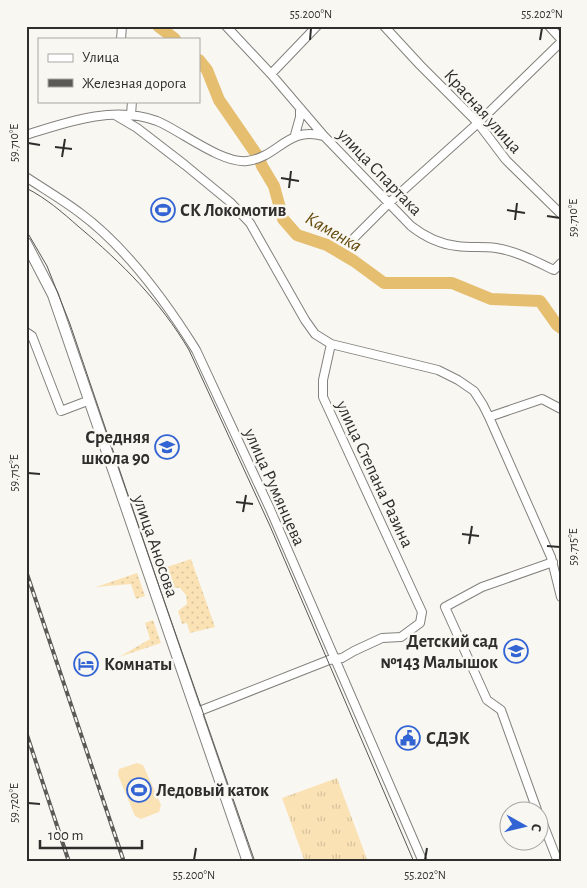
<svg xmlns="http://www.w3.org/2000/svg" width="587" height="888" font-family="'Alegreya Sans',sans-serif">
	<defs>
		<pattern id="grass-dots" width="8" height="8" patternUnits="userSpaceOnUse" patternTransform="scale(1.25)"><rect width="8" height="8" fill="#fae2b5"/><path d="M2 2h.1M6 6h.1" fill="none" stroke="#d7c29c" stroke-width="1.8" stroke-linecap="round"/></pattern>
		<pattern id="park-tufts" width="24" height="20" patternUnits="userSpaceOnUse" patternTransform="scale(1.25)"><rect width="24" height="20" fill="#fae2b5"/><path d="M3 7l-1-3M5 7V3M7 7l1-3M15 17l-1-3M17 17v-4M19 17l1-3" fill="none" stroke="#d7c29c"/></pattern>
	</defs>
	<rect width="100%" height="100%" fill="#f9f7f2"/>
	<path fill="url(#grass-dots)" d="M 191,559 L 215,627 L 190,633 L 187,623 L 182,624 L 178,611 L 187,604 L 186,595 L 180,588 L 170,587 L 164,568 Z
		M 137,573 L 145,596 L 136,599 L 131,584 L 96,587 Z
		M 153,620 L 161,643 L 119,657 L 150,639 L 145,623 Z"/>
	<path fill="url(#park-tufts)" d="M 337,778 L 368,862 L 305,862 L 282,798 Z"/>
	<path fill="#fae2b5" d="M 137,763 L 143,765 L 161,805 L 159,812 L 141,819 L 135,816 L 118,775 L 119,769 Z"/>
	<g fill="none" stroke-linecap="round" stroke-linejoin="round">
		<path stroke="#e5be70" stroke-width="12" d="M 158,26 L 175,39
			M 199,60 L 207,70 L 219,100 L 259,158 L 262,166 L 274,186 L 283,219 L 297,235 L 327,245 L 354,261 L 384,283 L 452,283 L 491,299 L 540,301 L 557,325 L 561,328"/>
		<g stroke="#83817d" stroke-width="10">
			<path id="minor" d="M 226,26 L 271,74 L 324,136 L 411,226 C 425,237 439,244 457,246 C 470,248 483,246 496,248 C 516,251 535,261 554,270 L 561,263
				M 384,26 L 420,65 L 478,123 L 506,160 L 561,214
				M 549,26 L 561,39
				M 121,39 L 122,26
				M 271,74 L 317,26
				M 115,115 L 137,128 L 185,165 L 230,202 L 250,223 L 305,320 L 315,334 L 331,344 L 438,370 L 458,380 L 474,391 L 483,405 L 489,417 L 551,557 L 561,597
				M 131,115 L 132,101
				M 26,135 C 67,122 114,105 157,121 C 181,131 222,164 247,161 C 279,157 287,126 323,136
				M 295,135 L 300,117 L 300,108
				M 26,177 C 44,189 63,200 80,213 C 126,247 166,302 196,350 L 270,509 L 423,862
				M 354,238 L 389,203 L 478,123 L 561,42
				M 26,332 L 32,336 L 61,411 L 90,400
				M 489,417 L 542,399 L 561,409
				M 197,712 L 329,660 L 342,658 L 354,651 L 382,638 L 401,637 L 420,623 L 422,612 L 323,397 L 323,380 L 331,344
				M 537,810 L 501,710 L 487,700 L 445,607 L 482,587 L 553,562
				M 540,816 L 558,862"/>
		</g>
		<g stroke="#83817d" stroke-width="12">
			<path id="major" d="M 26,243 L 53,295 L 248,862"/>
		</g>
		<use href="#minor" stroke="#fff" stroke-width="8"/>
		<use href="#major" stroke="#fff" stroke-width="10"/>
		<path stroke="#5b5a57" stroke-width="1" d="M 26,188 C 46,198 62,212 79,227 C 122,263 160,301 189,350 L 270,526 L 414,862
			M 26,230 L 47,266 L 70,324 L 159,586 L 255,862"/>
		<g stroke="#5b5a57" stroke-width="4">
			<path id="rail" d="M 26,571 L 124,862
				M 26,732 L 69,862"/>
		</g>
		<use href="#rail" stroke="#f9f7f2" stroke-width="2" stroke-dasharray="5.5" stroke-linecap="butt"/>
	</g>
	<path fill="none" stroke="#2f2e2c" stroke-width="2" d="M 310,40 L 311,28M 540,40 L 542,28M 28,143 L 40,145M 55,147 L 72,149M 62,157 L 65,139M 281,178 L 299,181M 289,188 L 291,171M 507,210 L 525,213M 547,216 L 560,218M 515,220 L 517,203M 28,473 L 40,474M 236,502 L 253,504M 243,512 L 246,495M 462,534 L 479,536M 469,544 L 472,526M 547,546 L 560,547M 28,803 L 40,804M 194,860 L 196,848M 425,860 L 427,848"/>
	<defs>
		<g id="stadium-ring" transform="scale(1.25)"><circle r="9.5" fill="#f9f7f2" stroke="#3364d3" stroke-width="1.5"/><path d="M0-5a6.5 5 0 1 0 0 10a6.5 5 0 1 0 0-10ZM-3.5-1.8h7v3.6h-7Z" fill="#3364d3"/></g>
		<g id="school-ring" transform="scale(1.25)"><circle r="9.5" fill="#f9f7f2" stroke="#3364d3" stroke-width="1.5"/><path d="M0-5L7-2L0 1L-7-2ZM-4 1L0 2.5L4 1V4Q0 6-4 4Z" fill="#3364d3"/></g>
		<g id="hotel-ring" transform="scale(1.25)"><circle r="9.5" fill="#f9f7f2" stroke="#3364d3" stroke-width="1.5"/><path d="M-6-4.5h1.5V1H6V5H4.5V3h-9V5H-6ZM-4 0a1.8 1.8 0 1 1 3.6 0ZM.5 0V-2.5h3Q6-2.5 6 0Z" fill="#3364d3"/></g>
		<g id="civic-ring" transform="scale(1.25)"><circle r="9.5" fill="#f9f7f2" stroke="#3364d3" stroke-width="1.5"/><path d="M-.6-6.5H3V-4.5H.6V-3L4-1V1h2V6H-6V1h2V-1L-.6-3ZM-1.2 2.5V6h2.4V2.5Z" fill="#3364d3"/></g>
	</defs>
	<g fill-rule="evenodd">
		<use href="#stadium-ring" x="163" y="210"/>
		<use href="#school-ring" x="167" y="447"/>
		<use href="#school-ring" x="516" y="651"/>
		<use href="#hotel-ring" x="86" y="664"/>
		<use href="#civic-ring" x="408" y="738"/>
		<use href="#stadium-ring" x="139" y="790"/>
	</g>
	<g text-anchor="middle" stroke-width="5" stroke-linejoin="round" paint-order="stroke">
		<g font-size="18" fill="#2f2e2c" stroke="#f9f7f2">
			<text transform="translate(483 111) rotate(48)" y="6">Красная улица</text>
			<text transform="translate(380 172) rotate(46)" y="6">улица Спартака</text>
			<text transform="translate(375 474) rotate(65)" y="6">улица Степана Разина</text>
			<text transform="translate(275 487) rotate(66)" y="6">улица Румянцева</text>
			<text transform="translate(156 546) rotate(71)" y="6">улица Аносова</text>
		</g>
		<g font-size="18" font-weight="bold" fill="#2f2e2c" stroke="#f9f7f2" text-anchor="start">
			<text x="180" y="216">СК Локомотив</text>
			<text x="150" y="443" text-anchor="end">Средняя<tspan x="150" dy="21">школа 90</tspan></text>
			<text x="498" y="647" text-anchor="end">Детский сад<tspan x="498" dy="21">№143 Малышок</tspan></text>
			<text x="104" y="670">Комнаты</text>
			<text x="426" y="744">СДЭК</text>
			<text x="156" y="796">Ледовый каток</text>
		</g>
		<g font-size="19" font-style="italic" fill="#624808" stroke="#f9f7f2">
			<text transform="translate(334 231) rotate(30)" y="7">Каменка</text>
		</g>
	</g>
	<rect width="587" height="888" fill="none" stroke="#f9f7f2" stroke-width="55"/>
	<rect x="38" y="38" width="162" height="65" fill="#f9f7f2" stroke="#a8a7a3"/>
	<rect x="48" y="54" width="25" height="8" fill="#ffffff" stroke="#a8a7a3"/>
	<text x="82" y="62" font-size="15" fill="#2f2e2c">Улица</text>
	<rect x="48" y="79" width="25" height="8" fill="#5b5a57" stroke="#a8a7a3"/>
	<text x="82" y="88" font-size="15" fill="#2f2e2c">Железная дорога</text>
	<g transform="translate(524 826) rotate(98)"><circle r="24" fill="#f9f7f2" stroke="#a8a7a3"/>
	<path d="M0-4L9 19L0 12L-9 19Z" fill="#3364d3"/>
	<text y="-8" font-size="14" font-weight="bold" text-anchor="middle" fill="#2f2e2c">С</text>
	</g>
	<path d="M40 840v8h102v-8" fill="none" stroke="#2f2e2c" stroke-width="2.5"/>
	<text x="48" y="840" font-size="15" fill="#2f2e2c" stroke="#f9f7f2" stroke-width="4" paint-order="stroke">100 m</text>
	<rect x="28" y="28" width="532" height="832" fill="none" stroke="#2f2e2c" stroke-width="2"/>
	<g font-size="12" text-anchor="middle" fill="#2f2e2c">
		<text x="311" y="18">55.200°N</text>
		<text x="542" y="18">55.202°N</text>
		<text transform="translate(14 143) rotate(-90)" y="4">59.710°E</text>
		<text transform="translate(573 218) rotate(-90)" y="4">59.710°E</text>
		<text transform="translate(14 473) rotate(-90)" y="4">59.715°E</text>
		<text transform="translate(573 547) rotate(-90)" y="4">59.715°E</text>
		<text transform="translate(14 803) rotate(-90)" y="4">59.720°E</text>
		<text x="194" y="879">55.200°N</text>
		<text x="425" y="879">55.202°N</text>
	</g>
</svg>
